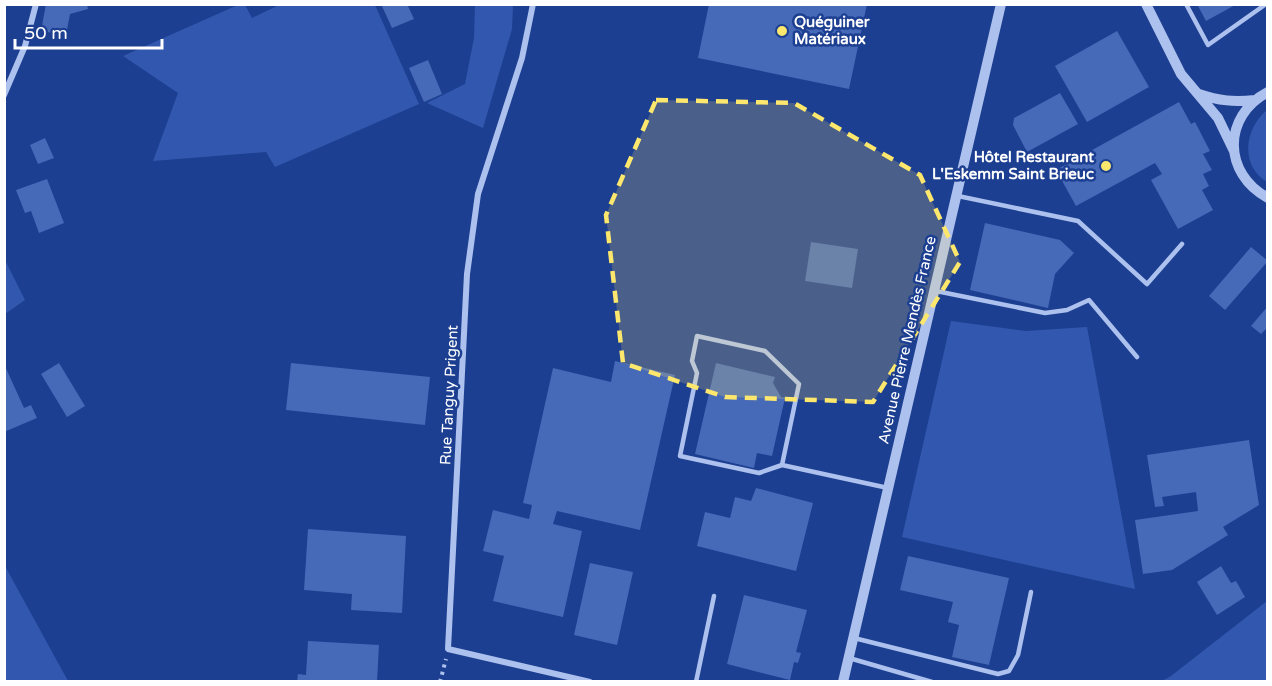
<svg xmlns="http://www.w3.org/2000/svg" width="1272" height="686" font-family="'Varela Round',sans-serif">
	<rect width="100%" height="100%" fill="#1d3f91"/>
	<path fill="#3158ae" d="M 240,4 L 245,5 L 252,18 L 279,5 L 375,5 L 419,104 L 275,167 L 266,152 L 153,161 L 178,93 L 123,56 Z
		M 475,5 L 513,5 L 512,29 L 483,128 L 427,103 L 465,84 L 474,38 Z
		M 1267,110 L 1267,182 C 1239,165 1245,128 1267,110 Z
		M 5,260 L 25,300 L 5,314 L 4,314 Z
		M 951,321 L 1026,331 L 1087,327 L 1135,589 L 902,537 Z
		M 4,566 L 5,566 L 68,681 L 5,681 Z
		M 1267,601 L 1267,681 L 1162,681 L 1171,676 Z"/>
	<path fill="#4669b8" d="M 46,4 L 87,4 L 88,9 L 70,14 L 66,35 L 41,31 Z
		M 381,4 L 407,4 L 414,19 L 392,28 Z
		M 709,4 L 867,4 L 849,89 L 698,58 Z
		M 1197,4 L 1237,4 L 1206,21 Z
		M 1117,31 L 1149,87 L 1087,122 L 1055,66 Z
		M 428,60 L 442,94 L 424,102 L 409,68 Z
		M 1060,93 L 1078,124 L 1027,152 L 1013,125 L 1014,118 Z
		M 1179,102 L 1191,124 L 1195,122 L 1210,151 L 1203,154 L 1212,170 L 1203,174 L 1209,186 L 1202,190 L 1213,210 L 1178,229 L 1151,180 L 1162,174 L 1155,163 L 1076,206 L 1056,170 Z
		M 45,138 L 54,158 L 38,164 L 30,145 Z
		M 47,179 L 64,223 L 39,233 L 31,211 L 25,213 L 16,190 Z
		M 985,223 L 1060,240 L 1074,253 L 1055,274 L 1048,308 L 970,290 Z
		M 811,242 L 858,249 L 852,288 L 805,281 Z
		M 1251,247 L 1268,261 L 1225,310 L 1209,296 Z
		M 1268,306 L 1268,327 L 1261,334 L 1251,326 Z
		M 615,361 L 675,375 L 640,530 L 557,511 L 553,524 L 582,531 L 563,617 L 493,601 L 504,556 L 483,551 L 493,510 L 529,519 L 532,505 L 523,503 L 553,368 L 611,382 Z
		M 59,363 L 85,406 L 67,417 L 41,374 Z
		M 291,363 L 430,377 L 425,425 L 286,410 Z
		M 716,363 L 775,377 L 773,383 L 781,397 L 785,398 L 772,456 L 757,453 L 754,468 L 695,454 Z
		M 4,364 L 24,408 L 31,405 L 37,418 L 4,432 Z
		M 1249,440 L 1259,505 L 1223,527 L 1228,535 L 1172,570 L 1143,574 L 1135,520 L 1198,511 L 1196,492 L 1162,497 L 1164,506 L 1155,507 L 1147,455 Z
		M 756,488 L 813,503 L 796,571 L 697,546 L 705,512 L 730,518 L 735,497 L 751,501 Z
		M 308,529 L 406,536 L 402,613 L 351,610 L 352,594 L 304,590 Z
		M 908,556 L 1009,578 L 989,665 L 952,657 L 959,625 L 948,622 L 953,602 L 900,590 Z
		M 590,563 L 633,572 L 617,645 L 574,635 Z
		M 1221,566 L 1231,583 L 1236,581 L 1245,597 L 1217,615 L 1197,582 Z
		M 744,595 L 807,610 L 796,652 L 801,653 L 798,663 L 794,662 L 790,680 L 727,664 Z
		M 308,641 L 379,645 L 377,682 L 297,682 L 298,674 L 306,675 Z"/>
	<g fill="none" stroke-linecap="round" stroke-linejoin="round">
		<path stroke="#adc1ee" stroke-width="4" stroke-dasharray="3 4.5" stroke-linecap="butt" d="M 440,682 L 446,659"/>
		<path stroke="#adc1ee" stroke-width="4.5" d="M 1186,4 L 1208,45 L 1266,4
			M 958,196 L 1078,221 L 1147,284 L 1182,244
			M 936,291 L 1045,313 L 1067,310 L 1089,300 L 1137,357
			M 782,465 L 799,384 L 765,351 L 697,336 L 692,361 L 697,373 L 680,456 L 759,473 L 782,465 L 888,488
			M 854,638 L 998,674 L 1009,671 L 1018,655 L 1031,592
			M 849,658 L 932,682
			M 696,682 L 714,596"/>
		<path stroke="#adc1ee" stroke-width="6" d="M 533,4 L 522,58 L 478,194 L 467,274 L 448,649 L 590,682
			M 4,95 L 25,46 L 36,4"/>
		<path stroke="#adc1ee" stroke-width="10" d="M 1146,4 L 1181,74 L 1218,118 L 1234,151
			M 1268,92 C 1222,116 1223,174 1268,198
			M 1199,94 C 1219,101 1234,102 1255,100
			M 843,682 L 1001,4"/>
	</g>
	<path fill="#fde76c" fill-opacity="0.2" stroke="#fde76c" stroke-width="4.5" stroke-dasharray="12 8" stroke-linejoin="round" d="M 656,100 L 794,103 L 920,175 L 960,262 L 873,402 L 725,397 L 623,363 L 606,215 Z"/>
	<g fill="#fde76c" stroke="#1d3f91" stroke-width="2">
		<circle cx="782" cy="31" r="6"/>
		<circle cx="1106" cy="166" r="6"/>
	</g>
	<g text-anchor="middle" stroke-width="5" stroke-linejoin="round" paint-order="stroke">
		<g font-size="15" font-weight="bold" fill="#fff" stroke="#1d3f91" text-anchor="start">
			<text x="794" y="27">Quéguiner<tspan x="794" dy="17">Matériaux</tspan></text>
			<text x="1094" y="162" text-anchor="end">Hôtel Restaurant<tspan x="1094" dy="17">L'Eskemm Saint Brieuc</tspan></text>
		</g>
		<g font-size="15" fill="#fff" stroke="#1d3f91">
			<text transform="translate(907 340) rotate(-77)" y="5">Avenue Pierre Mendès France</text>
			<text transform="translate(449 395) rotate(-87)" y="5">Rue Tanguy Prigent</text>
		</g>
	</g>
	<rect width="1272" height="686" fill="none" stroke="#ffffff" stroke-width="12"/>
	<path d="M15 39v9h147v-9" fill="none" stroke="#ffffff" stroke-width="3"/>
	<text x="24" y="39" font-size="18" fill="#ffffff" stroke="#1d3f91" stroke-width="4.5" paint-order="stroke">50 m</text>
</svg>
